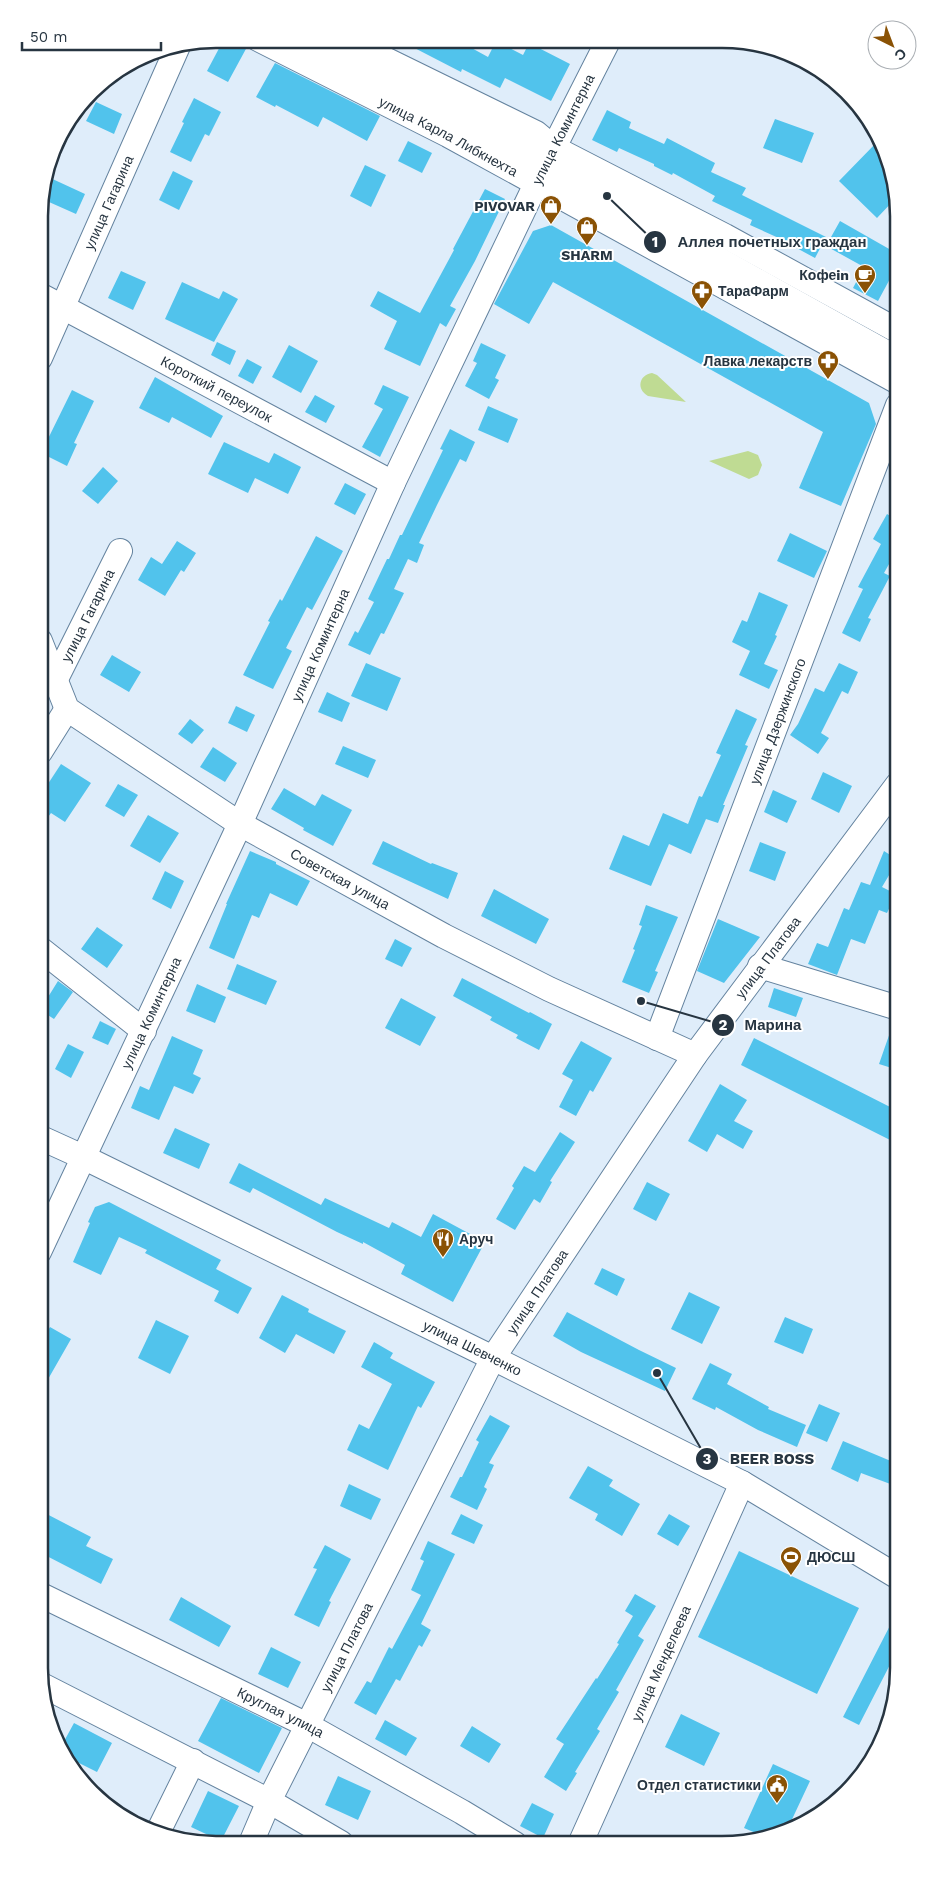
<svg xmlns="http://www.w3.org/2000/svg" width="937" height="1883" font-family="'Work Sans',sans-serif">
	<rect width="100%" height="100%" fill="#dfedfa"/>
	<path fill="#bfdb93" d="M 652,373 L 657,375 L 686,402 L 648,396 C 636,389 639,375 652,373 Z
		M 748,451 L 758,455 L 762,465 L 758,475 L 749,479 L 709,461 Z"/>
	<path fill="#51c3ec" d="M 224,39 L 235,39 L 246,45 L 247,47 L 228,82 L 207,71 Z
		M 399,40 L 457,40 L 488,57 L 496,41 L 523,55 L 529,43 L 570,64 L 551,101 L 505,78 L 500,88 L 462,69 L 461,72 Z
		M 275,63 L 380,116 L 367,141 L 323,117 L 318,127 L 276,105 L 275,107 L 256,97 Z
		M 194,98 L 221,112 L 209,136 L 205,134 L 191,162 L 170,152 L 184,123 L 182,122 Z
		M 96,102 L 122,114 L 114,134 L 86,121 Z
		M 607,110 L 631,122 L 629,128 L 664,144 L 667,138 L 715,163 L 711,172 L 746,188 L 742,195 L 826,237 L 815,258 L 791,245 L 792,244 L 750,225 L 752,220 L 712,201 L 715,196 L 673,173 L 672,175 L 654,166 L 654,164 L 619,148 L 617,152 L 592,140 Z
		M 775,119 L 814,133 L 802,163 L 763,148 Z
		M 408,141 L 432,153 L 422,173 L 398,161 Z
		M 877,142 L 889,159 L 895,199 L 877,218 L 839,181 Z
		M 365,165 L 386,175 L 371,207 L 350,196 Z
		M 173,171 L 193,181 L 179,210 L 159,200 Z
		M 46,176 L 85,194 L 76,214 L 40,198 Z
		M 485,189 L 505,199 L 475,261 L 450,306 L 456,309 L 446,327 L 440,323 L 420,366 L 384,349 L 397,321 L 370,306 L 378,291 L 420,313 L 454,250 L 453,249 Z
		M 840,221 L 898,254 L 898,264 L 878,301 L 853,288 L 864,267 L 826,246 Z
		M 551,225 L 869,403 L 876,424 L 841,506 L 799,488 L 823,432 L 553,282 L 529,324 L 494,304 L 533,231 Z
		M 121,271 L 146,282 L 133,310 L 108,298 Z
		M 182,282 L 219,299 L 223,291 L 238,299 L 214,342 L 165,319 Z
		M 217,342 L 236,351 L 230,365 L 211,355 Z
		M 481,343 L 506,355 L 495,378 L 499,380 L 489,399 L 465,386 L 477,363 L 473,361 Z
		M 289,345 L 318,361 L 301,393 L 272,377 Z
		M 247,359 L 262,367 L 253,384 L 238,376 Z
		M 155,377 L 223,416 L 211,438 L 172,417 L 169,423 L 139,408 Z
		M 383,385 L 409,397 L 380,457 L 362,447 L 383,409 L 374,404 Z
		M 72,390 L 94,401 L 74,443 L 77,444 L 67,466 L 41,453 Z
		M 315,395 L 335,406 L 326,423 L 305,412 Z
		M 488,406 L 518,419 L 508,443 L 478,430 Z
		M 450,429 L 475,442 L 466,462 L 460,459 L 437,505 L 419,543 L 424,545 L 417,563 L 408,559 L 394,589 L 404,593 L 384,634 L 381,633 L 370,655 L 348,645 L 355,631 L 358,633 L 374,602 L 368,599 L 387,559 L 389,559 L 400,535 L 402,535 L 443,450 L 440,449 Z
		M 224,442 L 269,463 L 274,453 L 301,467 L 288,494 L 255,478 L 248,493 L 208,474 Z
		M 103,467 L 118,481 L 98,504 L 82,491 Z
		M 345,483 L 366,494 L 355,515 L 334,504 Z
		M 887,514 L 898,521 L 898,548 L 884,573 L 890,576 L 868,618 L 871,619 L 860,642 L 842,633 L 863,589 L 858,587 L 881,544 L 873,539 Z
		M 790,533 L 827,551 L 814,578 L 777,561 Z
		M 316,536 L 343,551 L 312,610 L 307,607 L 286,648 L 292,651 L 273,689 L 243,675 L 270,622 L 268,621 L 280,599 L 282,601 Z
		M 177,541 L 196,553 L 184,572 L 181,570 L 165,596 L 138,580 L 151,557 L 162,564 Z
		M 759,592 L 788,605 L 775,635 L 777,636 L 764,664 L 778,670 L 769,689 L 739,675 L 750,651 L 732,642 L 742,620 L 747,622 Z
		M 112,655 L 141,672 L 129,692 L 100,675 Z
		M 366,663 L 401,678 L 387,711 L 351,696 Z
		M 839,663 L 858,672 L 848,694 L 842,691 L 821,733 L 829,738 L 818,754 L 790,735 L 798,724 L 815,688 L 824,692 Z
		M 327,692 L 350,703 L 342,722 L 318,712 Z
		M 236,706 L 255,715 L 247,732 L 228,723 Z
		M 736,709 L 757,719 L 745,745 L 748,746 L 723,805 L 725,805 L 718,823 L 706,819 L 691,854 L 669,844 L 651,886 L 609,869 L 623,835 L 649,846 L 663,813 L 688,824 L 699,796 L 702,797 L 721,755 L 716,753 Z
		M 190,719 L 204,730 L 192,744 L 178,734 Z
		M 343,746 L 376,760 L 368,778 L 335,764 Z
		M 213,747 L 237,763 L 225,782 L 200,767 Z
		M 61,764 L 91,783 L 65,822 L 51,813 L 40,828 L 40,796 Z
		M 823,772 L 852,786 L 839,813 L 811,799 Z
		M 118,784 L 138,795 L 124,817 L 105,806 Z
		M 284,788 L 315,806 L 322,794 L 352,810 L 333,846 L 303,830 L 304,828 L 271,809 Z
		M 773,790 L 797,801 L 787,823 L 764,812 Z
		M 148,815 L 179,833 L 160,863 L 130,846 Z
		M 383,841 L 431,864 L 432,863 L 458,873 L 448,899 L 372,864 Z
		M 760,842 L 786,852 L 775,881 L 749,871 Z
		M 250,851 L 276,862 L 276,864 L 310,881 L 297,906 L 270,893 L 259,918 L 252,915 L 234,959 L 209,948 L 227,904 L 226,904 Z
		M 884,851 L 898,860 L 882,887 L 896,894 L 887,913 L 879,910 L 865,944 L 851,939 L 837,975 L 808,964 L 817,943 L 828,947 L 844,908 L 849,910 L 861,882 L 870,885 Z
		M 165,871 L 184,881 L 171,909 L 152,899 Z
		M 494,889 L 549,919 L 536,944 L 481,916 Z
		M 646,905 L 678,917 L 655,971 L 658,972 L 649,993 L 622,982 L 635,950 L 633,949 L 642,926 L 639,925 Z
		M 718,919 L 760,937 L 724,983 L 697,971 Z
		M 97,927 L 123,945 L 107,968 L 81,949 Z
		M 395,939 L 412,948 L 402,967 L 385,959 Z
		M 237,964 L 277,981 L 266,1005 L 227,989 Z
		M 462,978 L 529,1013 L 530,1012 L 552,1024 L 539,1050 L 516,1038 L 518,1035 L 490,1020 L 492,1017 L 453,996 Z
		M 58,981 L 73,992 L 54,1019 L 40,1010 Z
		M 197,984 L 226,997 L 215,1023 L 186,1011 Z
		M 774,988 L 803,998 L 796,1017 L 768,1007 Z
		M 401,998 L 436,1017 L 420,1046 L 385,1028 Z
		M 100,1021 L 116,1029 L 108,1045 L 92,1038 Z
		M 894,1021 L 898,1021 L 898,1070 L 879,1064 Z
		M 172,1036 L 203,1050 L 193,1074 L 201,1078 L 193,1094 L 174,1086 L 159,1120 L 131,1108 L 140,1086 L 149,1090 Z
		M 754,1038 L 898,1111 L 898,1144 L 741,1065 Z
		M 581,1041 L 612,1058 L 593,1092 L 590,1090 L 576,1116 L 559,1107 L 573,1080 L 562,1074 Z
		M 68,1044 L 84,1052 L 71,1078 L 55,1069 Z
		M 720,1084 L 747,1100 L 734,1121 L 753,1131 L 743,1149 L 717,1134 L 707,1152 L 688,1141 Z
		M 175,1128 L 210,1144 L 199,1169 L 163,1153 Z
		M 560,1132 L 575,1142 L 550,1181 L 552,1182 L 540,1203 L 534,1199 L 515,1230 L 496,1219 L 514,1188 L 512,1186 L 524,1166 L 535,1172 Z
		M 239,1163 L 321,1205 L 325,1198 L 389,1228 L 392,1222 L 421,1237 L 433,1214 L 485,1242 L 453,1302 L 401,1274 L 405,1265 L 363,1242 L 363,1244 L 337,1232 L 253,1188 L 250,1193 L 229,1183 Z
		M 647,1182 L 670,1194 L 656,1221 L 633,1209 Z
		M 109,1202 L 221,1260 L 216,1269 L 252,1288 L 238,1314 L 214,1301 L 219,1291 L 145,1253 L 147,1250 L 119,1237 L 101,1275 L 73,1262 L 90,1223 L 88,1222 L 95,1207 Z
		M 602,1268 L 625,1279 L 617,1296 L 594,1284 Z
		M 689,1292 L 720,1307 L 702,1344 L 671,1329 Z
		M 282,1295 L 309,1309 L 308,1312 L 346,1331 L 334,1354 L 296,1334 L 285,1353 L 259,1338 Z
		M 567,1312 L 639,1350 L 676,1368 L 665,1391 L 581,1352 L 553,1336 Z
		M 785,1317 L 813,1329 L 803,1354 L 774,1342 Z
		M 156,1320 L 189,1336 L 170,1374 L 138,1358 Z
		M 50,1327 L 71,1339 L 39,1395 L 39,1346 Z
		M 374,1342 L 393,1353 L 390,1358 L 435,1382 L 421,1408 L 418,1406 L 388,1470 L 347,1450 L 359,1424 L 369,1429 L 392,1384 L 361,1367 Z
		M 710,1363 L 732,1374 L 727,1384 L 769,1407 L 768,1409 L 806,1425 L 797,1447 L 758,1430 L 716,1407 L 715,1410 L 692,1399 Z
		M 819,1404 L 840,1413 L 827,1442 L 806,1433 Z
		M 490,1415 L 510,1426 L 489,1463 L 494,1465 L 484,1487 L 487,1489 L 477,1510 L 450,1497 L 460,1477 L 462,1477 L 479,1442 L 476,1440 Z
		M 843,1441 L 898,1464 L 898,1471 L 893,1485 L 861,1473 L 858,1482 L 831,1469 Z
		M 588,1466 L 613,1480 L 609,1486 L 640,1504 L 622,1536 L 595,1520 L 598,1514 L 569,1498 Z
		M 349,1484 L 381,1499 L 371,1520 L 340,1506 Z
		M 39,1510 L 91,1537 L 86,1546 L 113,1559 L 101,1584 L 39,1552 Z
		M 461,1514 L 483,1525 L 474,1544 L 451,1534 Z
		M 669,1514 L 690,1526 L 678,1546 L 657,1534 Z
		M 428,1541 L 455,1554 L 421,1624 L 431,1630 L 422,1647 L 419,1645 L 400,1681 L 396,1679 L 376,1715 L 354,1703 L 367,1681 L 371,1683 L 389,1647 L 392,1649 L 421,1595 L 411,1590 L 424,1561 L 420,1559 Z
		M 325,1545 L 351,1559 L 329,1601 L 331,1602 L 319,1627 L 294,1615 L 317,1569 L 313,1568 Z
		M 739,1551 L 859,1608 L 817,1694 L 698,1637 Z
		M 635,1594 L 656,1606 L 638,1636 L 644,1640 L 616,1690 L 619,1692 L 597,1729 L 600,1731 L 575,1772 L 577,1773 L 566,1791 L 544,1777 L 564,1744 L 556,1739 L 596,1678 L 597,1679 L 619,1644 L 617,1643 L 633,1616 L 625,1611 Z
		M 181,1597 L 231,1626 L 219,1647 L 169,1620 Z
		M 898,1610 L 898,1649 L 859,1725 L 843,1717 Z
		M 271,1647 L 301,1662 L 288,1688 L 258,1674 Z
		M 221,1698 L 282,1728 L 259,1773 L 198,1741 Z
		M 681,1714 L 720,1733 L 704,1766 L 665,1747 Z
		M 385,1720 L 417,1738 L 406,1756 L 375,1739 Z
		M 74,1723 L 112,1743 L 97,1772 L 71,1759 L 62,1745 Z
		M 472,1726 L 501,1744 L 489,1763 L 460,1746 Z
		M 773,1764 L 810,1781 L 787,1830 L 778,1835 L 765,1837 L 744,1828 Z
		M 338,1776 L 371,1791 L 358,1820 L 325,1805 Z
		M 208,1791 L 239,1806 L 221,1841 L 191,1827 Z
		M 532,1803 L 554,1814 L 543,1838 L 520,1826 Z"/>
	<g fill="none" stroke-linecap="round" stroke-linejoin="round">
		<g stroke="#64839f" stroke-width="26">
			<g id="minor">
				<path id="s1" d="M 258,39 L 448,135 L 898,382"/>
				<path d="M 299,39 L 546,163 L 898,359"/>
				<path d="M 346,40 L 536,133 L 554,148 L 725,236 L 898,331"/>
				<path id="s2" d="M 40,295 L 393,483"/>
				<path id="s3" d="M 40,358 L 178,46"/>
				<path id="s4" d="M 40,641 L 67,709 L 240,824 L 444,936 L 549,989 L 695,1055"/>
				<path id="s5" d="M 56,679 L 120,551"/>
				<path d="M 40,752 L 67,709"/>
				<path d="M 39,948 L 144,1031"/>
				<path d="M 760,966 L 898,1008"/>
				<path id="s6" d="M 657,1038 L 898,405"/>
				<path id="s7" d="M 39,1137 L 83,1157 L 493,1358 L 742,1483 L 898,1577"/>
				<path id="s8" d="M 39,1252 L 240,824 L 393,483 L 546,163 L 608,41"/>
				<path id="s9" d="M 39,1594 L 307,1725 L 462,1812 L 515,1844"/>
				<path d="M 42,1685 L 269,1801 L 341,1843"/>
				<path d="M 158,1832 L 193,1761"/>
				<path id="s10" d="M 251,1843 L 269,1801 L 493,1358 L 695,1055 L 898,784"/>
				<path id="s11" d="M 580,1844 L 742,1483"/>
			</g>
		</g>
		<use href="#minor" stroke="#fff" stroke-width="24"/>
	</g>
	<defs>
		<g id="shop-pin" transform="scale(1.125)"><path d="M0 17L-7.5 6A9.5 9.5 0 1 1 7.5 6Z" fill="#8a5205" stroke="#fff"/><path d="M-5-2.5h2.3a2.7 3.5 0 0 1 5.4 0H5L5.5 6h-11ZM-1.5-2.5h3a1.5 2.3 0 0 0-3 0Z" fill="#fff"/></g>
		<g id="cafe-pin" transform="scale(1.125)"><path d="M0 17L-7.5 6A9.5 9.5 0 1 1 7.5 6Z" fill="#8a5205" stroke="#fff"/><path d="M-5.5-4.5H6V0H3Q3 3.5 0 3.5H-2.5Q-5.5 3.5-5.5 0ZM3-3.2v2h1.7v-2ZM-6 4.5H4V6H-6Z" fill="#fff"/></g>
		<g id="pharmacy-pin" transform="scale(1.125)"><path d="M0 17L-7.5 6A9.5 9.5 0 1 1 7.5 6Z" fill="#8a5205" stroke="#fff"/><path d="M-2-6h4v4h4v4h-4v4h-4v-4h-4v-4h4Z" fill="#fff"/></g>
		<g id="restaurant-pin" transform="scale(1.125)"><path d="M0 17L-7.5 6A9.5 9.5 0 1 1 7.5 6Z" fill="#8a5205" stroke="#fff"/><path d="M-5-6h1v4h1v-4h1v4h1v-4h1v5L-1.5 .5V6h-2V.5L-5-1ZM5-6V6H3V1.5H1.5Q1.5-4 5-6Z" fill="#fff"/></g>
		<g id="stadium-pin" transform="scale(1.125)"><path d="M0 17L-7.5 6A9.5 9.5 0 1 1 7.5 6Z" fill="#8a5205" stroke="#fff"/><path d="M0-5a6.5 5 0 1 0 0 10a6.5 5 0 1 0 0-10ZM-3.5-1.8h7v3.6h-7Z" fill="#fff"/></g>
		<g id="civic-pin" transform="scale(1.125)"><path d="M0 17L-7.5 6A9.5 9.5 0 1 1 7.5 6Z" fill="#8a5205" stroke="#fff"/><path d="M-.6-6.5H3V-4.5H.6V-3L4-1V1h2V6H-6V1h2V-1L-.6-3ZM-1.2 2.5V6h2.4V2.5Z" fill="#fff"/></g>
	</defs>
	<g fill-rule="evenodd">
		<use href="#shop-pin" x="551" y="206"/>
		<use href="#shop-pin" x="587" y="227"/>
		<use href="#cafe-pin" x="865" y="275"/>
		<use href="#pharmacy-pin" x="702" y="291"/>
		<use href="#pharmacy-pin" x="828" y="361"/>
		<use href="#restaurant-pin" x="443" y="1239"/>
		<use href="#stadium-pin" x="791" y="1557"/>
		<use href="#civic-pin" x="777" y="1785"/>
	</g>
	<g text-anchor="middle" stroke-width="4" stroke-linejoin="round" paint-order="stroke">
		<g font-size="14" fill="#273541" stroke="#fff">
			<text dy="5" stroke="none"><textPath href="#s8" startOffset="1239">улица Коминтерна</textPath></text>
			<text dy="5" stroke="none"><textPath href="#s1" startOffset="214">улица Карла Либкнехта</textPath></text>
			<text dy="5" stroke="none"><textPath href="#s3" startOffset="170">улица Гагарина</textPath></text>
			<text dy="5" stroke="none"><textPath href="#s2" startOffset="200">Короткий переулок</textPath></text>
			<text dy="5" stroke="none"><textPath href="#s5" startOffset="71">улица Гагарина</textPath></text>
			<text dy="5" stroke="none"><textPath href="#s8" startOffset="669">улица Коминтерна</textPath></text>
			<text dy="5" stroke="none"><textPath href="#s6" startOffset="339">улица Дзержинского</textPath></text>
			<text dy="5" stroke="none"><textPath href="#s4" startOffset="395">Советская улица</textPath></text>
			<text dy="5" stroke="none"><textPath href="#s10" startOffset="1028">улица Платова</textPath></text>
			<text dy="5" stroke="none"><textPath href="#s8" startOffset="264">улица Коминтерна</textPath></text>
			<text dy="5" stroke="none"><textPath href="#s10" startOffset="622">улица Платова</textPath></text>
			<text dy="5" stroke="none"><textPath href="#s7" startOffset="482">улица Шевченко</textPath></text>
			<text dy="5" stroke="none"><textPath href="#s10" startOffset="218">улица Платова</textPath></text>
			<text dy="5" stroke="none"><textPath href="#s11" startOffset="198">улица Менделеева</textPath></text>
			<text dy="5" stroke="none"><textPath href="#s9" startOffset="269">Круглая улица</textPath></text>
		</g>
		<g font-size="14" font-weight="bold" fill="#273541" stroke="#fff" text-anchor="end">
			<text x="535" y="211">PIVOVAR</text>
			<text x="587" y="260" text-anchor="middle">SHARM</text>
			<text x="849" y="280">Кофеin</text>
			<text x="718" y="296" text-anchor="start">ТараФарм</text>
			<text x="812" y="366">Лавка лекарств</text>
			<text x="459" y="1244" text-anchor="start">Аруч</text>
			<text x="807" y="1562" text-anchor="start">ДЮСШ</text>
			<text x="761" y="1790">Отдел статистики</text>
		</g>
	</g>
	<path d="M0 0H937V1883H0ZM216 48H722A168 168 0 0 1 890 216V1668A168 168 0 0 1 722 1836H216A168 168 0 0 1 48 1668V216A168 168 0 0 1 216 48Z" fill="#fff" fill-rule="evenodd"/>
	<path fill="none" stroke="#273541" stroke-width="2.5" d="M216 48H722A168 168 0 0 1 890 216V1668A168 168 0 0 1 722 1836H216A168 168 0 0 1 48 1668V216A168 168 0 0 1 216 48Z"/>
	<path fill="none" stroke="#273541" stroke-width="2" d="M607 196L655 242M641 1001L723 1025M657 1373L707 1459"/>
	<g fill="#273541" stroke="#fff" stroke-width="2">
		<circle cx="607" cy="196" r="5"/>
		<circle cx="641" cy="1001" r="5"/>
		<circle cx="657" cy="1373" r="5"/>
		<circle cx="655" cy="242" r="12"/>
		<circle cx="723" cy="1025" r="12"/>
		<circle cx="707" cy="1459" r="12"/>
	</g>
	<g font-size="15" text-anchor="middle" font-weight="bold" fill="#fff">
		<text x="655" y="247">1</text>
		<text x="723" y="1030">2</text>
		<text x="707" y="1464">3</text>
	</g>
	<g font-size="15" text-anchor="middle" font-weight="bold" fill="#273541" stroke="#fff" stroke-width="4" stroke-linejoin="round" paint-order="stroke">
		<text x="772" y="247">Аллея почетных граждан</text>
		<text x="773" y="1030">Марина</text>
		<text x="772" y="1464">BEER BOSS</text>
	</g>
	<g transform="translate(892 45) rotate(138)"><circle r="24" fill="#ffffff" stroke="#a9aeb3"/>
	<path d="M0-4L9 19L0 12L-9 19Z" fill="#8a5205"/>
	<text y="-8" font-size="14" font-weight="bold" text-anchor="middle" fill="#273541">С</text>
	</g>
	<path d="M22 42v8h139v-8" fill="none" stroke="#273541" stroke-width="2.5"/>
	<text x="30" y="42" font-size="15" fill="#273541" stroke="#ffffff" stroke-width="4" paint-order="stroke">50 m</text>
</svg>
